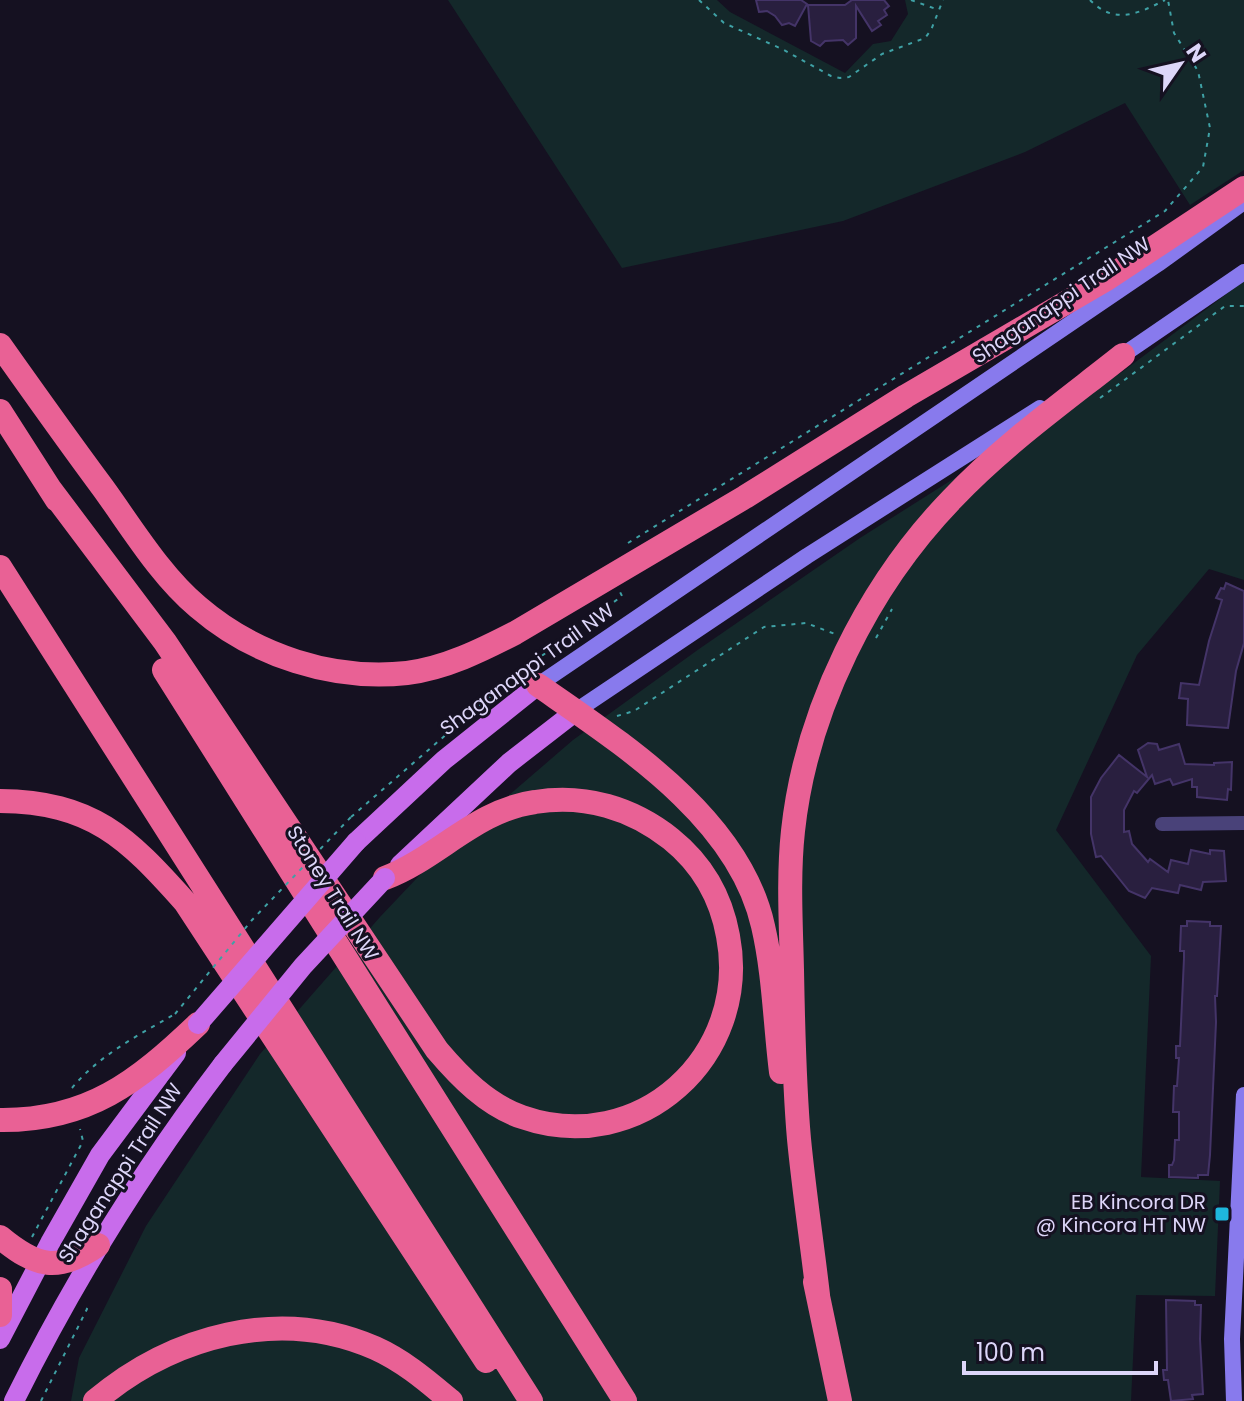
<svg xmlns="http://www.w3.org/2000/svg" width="1244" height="1401" font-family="Poppins,sans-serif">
	<rect width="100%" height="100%" fill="#151121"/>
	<path fill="#14282a" d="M 448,0 L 717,0 L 730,12 L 845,73 L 873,44 L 891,41 L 908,14 L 905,0 L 1244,0 L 1244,170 L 1190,205 L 1125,103 L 1025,152 L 843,221 L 622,268 Z
		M 1244,281 L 1244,580 L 1209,569 L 1137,655 L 1056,830 L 1151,956 L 1141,1177 L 1220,1181 L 1215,1296 L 1136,1295 L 1131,1401 L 71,1401 L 79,1358 L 146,1226 L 260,1054 L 380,917 L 435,859 L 573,740 L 699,649 L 860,538 L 1122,372 Z"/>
	<path fill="#291f3f" stroke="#443468" stroke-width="2" d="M 756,0 L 801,0 L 807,4 L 795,26 L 789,23 L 782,25 L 775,16 L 767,11 L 759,12 Z
		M 852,0 L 884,0 L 889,6 L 884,10 L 887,15 L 878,21 L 881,25 L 872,31 L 856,6 L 856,38 L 848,45 L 843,40 L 825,41 L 820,46 L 811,41 L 808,5 L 845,5 Z
		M 1226,583 L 1244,591 L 1244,643 L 1236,671 L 1228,728 L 1187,725 L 1188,699 L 1179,698 L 1181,683 L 1199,685 L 1209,641 L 1222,600 L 1216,598 L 1221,588 L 1224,589 Z
		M 1148,743 L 1157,744 L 1159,750 L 1179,744 L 1185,764 L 1214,765 L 1214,763 L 1232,762 L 1231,790 L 1228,789 L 1227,800 L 1197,797 L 1197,787 L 1192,787 L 1192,779 L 1173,785 L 1170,779 L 1155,784 L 1152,775 L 1137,793 L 1134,791 L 1124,810 L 1124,832 L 1129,831 L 1132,844 L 1148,862 L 1150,859 L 1168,872 L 1171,860 L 1188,864 L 1191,850 L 1210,854 L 1210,850 L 1224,851 L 1226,881 L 1203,882 L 1201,890 L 1180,885 L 1178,893 L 1152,888 L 1145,898 L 1129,891 L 1101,856 L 1096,857 L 1091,834 L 1091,797 L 1101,778 L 1119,755 L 1147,777 L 1138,750 Z
		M 1187,921 L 1210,922 L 1210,926 L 1221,926 L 1217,996 L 1215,996 L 1216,1022 L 1210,1155 L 1208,1175 L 1198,1175 L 1198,1178 L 1169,1177 L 1169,1165 L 1172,1165 L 1174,1160 L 1175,1140 L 1179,1140 L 1179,1112 L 1173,1112 L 1174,1086 L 1177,1086 L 1179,1058 L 1176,1058 L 1176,1046 L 1180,1046 L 1184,958 L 1184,951 L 1180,951 L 1181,926 L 1187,926 Z
		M 1166,1300 L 1195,1301 L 1195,1305 L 1201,1305 L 1200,1339 L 1203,1394 L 1192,1395 L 1193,1399 L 1171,1401 L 1168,1380 L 1164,1380 L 1163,1370 L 1167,1370 Z"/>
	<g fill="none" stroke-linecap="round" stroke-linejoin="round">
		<path stroke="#3fa1a5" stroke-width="2" stroke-dasharray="4 6" stroke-linecap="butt" d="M 699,0 L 724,23 L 782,49 L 831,76 L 840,78 L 849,77 L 882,54 L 925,38 L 931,30 L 943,0
			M 911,0 L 936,9
			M 1090,0 C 1114,25 1138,14 1165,0
			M 1100,398 L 1225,306 L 1244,306
			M 628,543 L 1165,211 L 1203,167 L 1210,128 L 1198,71 L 1174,33 L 1168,0
			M 876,638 L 892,609
			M 617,716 L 634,711 L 764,627 L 806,623 L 835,634
			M 351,817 L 508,681 L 622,596 L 620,592
			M 72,1088 C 98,1056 140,1034 175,1014
			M 32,1237 L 83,1141 L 80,1129
			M 41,1401 L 87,1309 L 83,1307"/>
		<path stroke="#494279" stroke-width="14" d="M 1162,824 L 1244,823"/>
		<path stroke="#887aed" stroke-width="16" d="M 1117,359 L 1244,272
			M 538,685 L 1158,264 L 1244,202
			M 576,711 L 807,556 L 1040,408
			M 1234,1401 L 1232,1339 L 1244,1095"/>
		<path stroke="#c86ceb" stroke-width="20" d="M 356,842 L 444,760 L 538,685
			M 400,865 L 509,763 L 576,711
			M 0,1339 L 50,1243 L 100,1155 L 176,1053
			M 14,1401 C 73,1282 142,1170 223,1064"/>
		<path stroke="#e96195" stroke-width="24" d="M 0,345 C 34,393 68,441 103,488 C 132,528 160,575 198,607 C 255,656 333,681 407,673 C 446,668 482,650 515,633 L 745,497 L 906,396 L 1105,280 L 1244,188
			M 0,411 L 57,500
			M 50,489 L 165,642 L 437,1050 C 460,1077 487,1105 522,1117 C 639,1158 751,1056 728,936 C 721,897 702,864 671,839 C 632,808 585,794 535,802 C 476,810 438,858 385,878
			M 0,567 L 531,1401
			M 164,670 L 625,1401
			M 538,685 C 624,745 739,818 763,926 C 774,973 775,1024 781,1072
			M 0,801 C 92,802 127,837 185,902 L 486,1361
			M 0,1120 C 88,1121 137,1082 198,1024
			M 0,1237 C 36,1267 58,1273 98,1245
			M 815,1282 L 840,1401
			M 0,1289 L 0,1315
			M 818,1295 C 812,1243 804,1191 799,1139 C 794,1083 793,1026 792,970 C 791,924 788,877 793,831 C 806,710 868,586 952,499 C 1003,445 1065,401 1123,355
			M 95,1401 C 172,1336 279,1306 375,1348 C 404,1361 427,1381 451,1401"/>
		<path stroke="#3fa1a5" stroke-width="2" stroke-dasharray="4 6" stroke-linecap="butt" d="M 175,1014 L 252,920 L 351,817"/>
		<path stroke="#c86ceb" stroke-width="20" d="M 198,1024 L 356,842
			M 223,1064 L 303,966 L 385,878"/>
	</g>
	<rect fill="#1eb7dd" stroke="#151121" stroke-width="3" x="1214" y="1206" width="16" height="16" rx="4"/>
	<g text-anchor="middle" stroke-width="6" stroke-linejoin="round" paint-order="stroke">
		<g font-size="20" fill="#ddd6f9" stroke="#151121">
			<text transform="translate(1061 300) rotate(-34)" y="7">Shaganappi Trail NW</text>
			<text transform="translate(527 669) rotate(-36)" y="7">Shaganappi Trail NW</text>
			<text transform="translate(333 893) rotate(58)" y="7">Stoney Trail NW</text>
			<text transform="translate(120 1173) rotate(-57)" y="7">Shaganappi Trail NW</text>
		</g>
		<g font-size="20" fill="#ddd6f9" stroke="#151121" text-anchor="end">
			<text x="1206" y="1209">EB Kincora DR<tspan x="1206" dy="23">@ Kincora HT NW</tspan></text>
		</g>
	</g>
	<g transform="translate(1180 64) rotate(56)" stroke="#151121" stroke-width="6" paint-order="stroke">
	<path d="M0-6L14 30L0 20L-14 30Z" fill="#ddd6f9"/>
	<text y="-12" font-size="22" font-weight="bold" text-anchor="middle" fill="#ddd6f9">N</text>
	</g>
	<path d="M964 1361v12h192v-12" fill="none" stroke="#ddd6f9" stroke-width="4"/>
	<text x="976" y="1361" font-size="24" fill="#ddd6f9" stroke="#151121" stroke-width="6" paint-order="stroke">100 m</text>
</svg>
